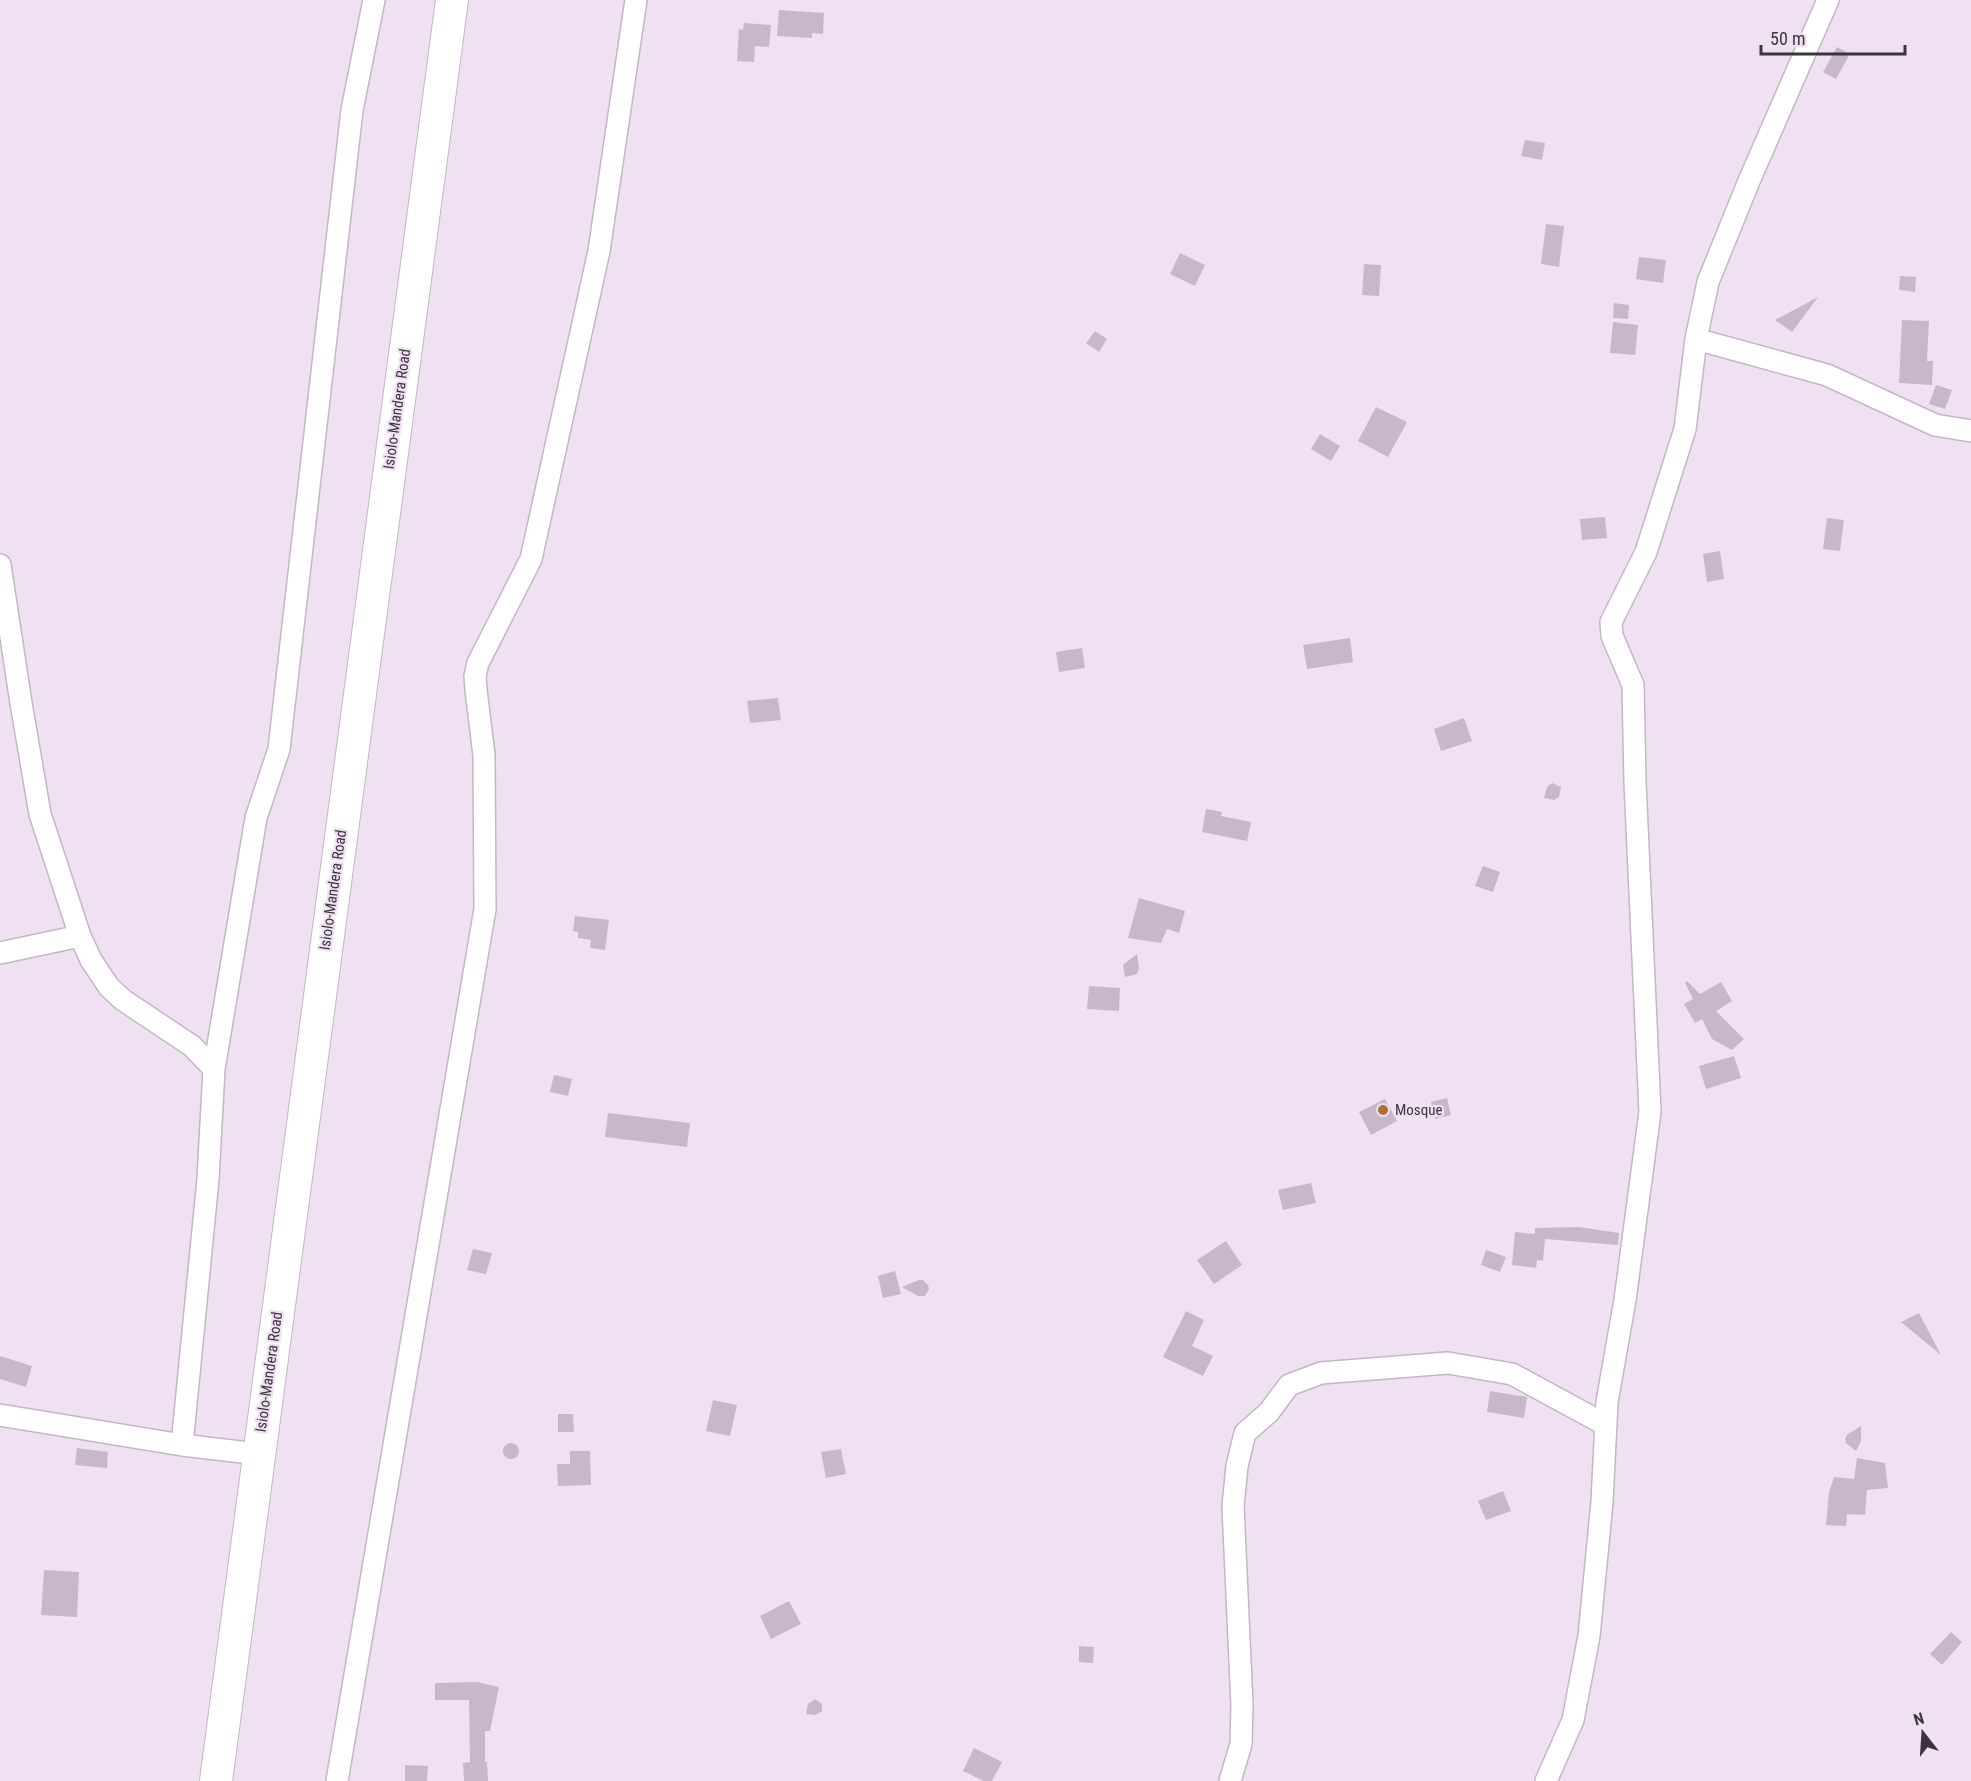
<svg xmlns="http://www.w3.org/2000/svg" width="1971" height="1781" font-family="'Roboto Condensed',sans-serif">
	<rect width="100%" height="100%" fill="#efe1f2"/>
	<path fill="#c7b8c9" d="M 779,10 L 824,13 L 823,34 L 812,33 L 812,38 L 777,36 Z
		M 744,23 L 771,25 L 769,47 L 755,46 L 754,62 L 737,61 L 739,29 L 743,30 Z
		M 1837,47 L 1850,54 L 1836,79 L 1823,72 Z
		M 1525,140 L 1545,143 L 1542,160 L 1521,156 Z
		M 1546,224 L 1564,226 L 1559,267 L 1541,264 Z
		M 1180,253 L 1205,265 L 1195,286 L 1170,274 Z
		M 1639,257 L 1666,260 L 1663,283 L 1636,279 Z
		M 1364,264 L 1381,265 L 1379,296 L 1362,295 Z
		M 1900,276 L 1916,277 L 1915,292 L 1899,290 Z
		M 1818,297 L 1792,332 L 1775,320 Z
		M 1614,303 L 1629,305 L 1628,319 L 1613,318 Z
		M 1902,320 L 1929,321 L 1927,361 L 1933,361 L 1932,385 L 1899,383 Z
		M 1613,322 L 1638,325 L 1635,355 L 1610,353 Z
		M 1095,331 L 1107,339 L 1099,352 L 1086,343 Z
		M 1936,385 L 1952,390 L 1945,409 L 1929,404 Z
		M 1376,407 L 1407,422 L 1388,457 L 1358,441 Z
		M 1320,434 L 1340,446 L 1331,461 L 1311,449 Z
		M 1605,517 L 1607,538 L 1582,540 L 1580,519 Z
		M 1827,518 L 1844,520 L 1840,551 L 1823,549 Z
		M 1720,551 L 1724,579 L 1707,582 L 1703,554 Z
		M 1350,638 L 1353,662 L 1307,669 L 1303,645 Z
		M 1082,648 L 1085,668 L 1059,672 L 1056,652 Z
		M 778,698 L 781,720 L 750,723 L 747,701 Z
		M 1464,718 L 1472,741 L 1441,751 L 1434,729 Z
		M 1552,783 L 1561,787 L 1559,797 L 1554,800 L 1544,798 L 1547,787 Z
		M 1206,809 L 1222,812 L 1221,816 L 1251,822 L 1247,841 L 1202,832 Z
		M 1483,866 L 1500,872 L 1493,892 L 1475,886 Z
		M 1139,898 L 1185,911 L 1179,933 L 1167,929 L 1161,943 L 1128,938 Z
		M 575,916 L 609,920 L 605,950 L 590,948 L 591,940 L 578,938 L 578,932 L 573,931 Z
		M 1137,954 L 1139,968 L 1137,974 L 1125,977 L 1123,965 Z
		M 1687,981 L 1700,994 L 1721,982 L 1732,1001 L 1716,1011 L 1744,1039 L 1732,1050 L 1712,1039 L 1702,1019 L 1695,1023 L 1684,1004 L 1693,999 L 1685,983 Z
		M 1089,986 L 1120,988 L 1119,1011 L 1087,1009 Z
		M 1734,1056 L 1741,1078 L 1706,1089 L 1699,1066 Z
		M 554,1075 L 572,1079 L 568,1096 L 550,1092 Z
		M 1447,1098 L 1451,1115 L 1435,1119 L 1431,1102 Z
		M 1385,1099 L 1397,1121 L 1371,1135 L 1359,1112 Z
		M 608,1113 L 690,1123 L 687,1147 L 605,1137 Z
		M 1311,1183 L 1316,1203 L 1283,1210 L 1278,1190 Z
		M 1579,1227 L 1619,1233 L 1618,1245 L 1545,1239 L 1543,1261 L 1537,1260 L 1536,1268 L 1512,1265 L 1515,1232 L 1535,1234 L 1535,1228 Z
		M 1226,1241 L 1242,1265 L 1214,1284 L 1197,1260 Z
		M 473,1249 L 492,1253 L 486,1274 L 467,1270 Z
		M 1486,1250 L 1506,1257 L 1500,1272 L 1481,1265 Z
		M 895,1271 L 901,1294 L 883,1298 L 878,1276 Z
		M 919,1280 L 923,1280 L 928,1285 L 929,1289 L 925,1296 L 918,1296 L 902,1287 Z
		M 1186,1311 L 1204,1320 L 1192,1346 L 1213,1356 L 1203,1376 L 1163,1357 Z
		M 1919,1313 L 1941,1355 L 1901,1322 Z
		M 0,1356 L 32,1366 L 26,1387 L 0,1379 Z
		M 1490,1391 L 1527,1397 L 1524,1418 L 1487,1412 Z
		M 713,1400 L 737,1405 L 730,1436 L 706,1431 Z
		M 558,1414 L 573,1414 L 574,1432 L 558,1432 Z
		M 1861,1426 L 1861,1441 L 1856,1451 L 1846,1443 L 1845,1438 L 1848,1434 Z
		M503 1451a8 8 0 1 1 16 0a8 8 0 1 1-16 0Z
		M 77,1448 L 108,1452 L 107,1468 L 75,1465 Z
		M 841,1449 L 846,1474 L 826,1478 L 821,1452 Z
		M 570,1451 L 590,1451 L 591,1485 L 558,1486 L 557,1464 L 570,1464 Z
		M 1857,1458 L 1885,1463 L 1888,1488 L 1867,1490 L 1865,1515 L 1847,1514 L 1846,1526 L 1826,1525 L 1829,1492 L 1834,1477 L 1854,1479 Z
		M 1503,1491 L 1511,1511 L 1486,1520 L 1478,1501 Z
		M 44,1570 L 79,1572 L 77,1617 L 41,1615 Z
		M 789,1601 L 801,1624 L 771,1639 L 760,1616 Z
		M 1951,1632 L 1962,1642 L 1942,1665 L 1930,1654 Z
		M 1079,1646 L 1094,1647 L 1093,1663 L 1079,1662 Z
		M 477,1682 L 499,1687 L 490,1731 L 485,1731 L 485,1762 L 487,1762 L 488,1781 L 464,1781 L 463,1763 L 470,1762 L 469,1700 L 435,1700 L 435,1683 Z
		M 815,1699 L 822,1704 L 822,1711 L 816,1715 L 806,1714 L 808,1704 Z
		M 974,1748 L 1002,1762 L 992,1781 L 984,1781 L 963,1771 Z
		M 405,1765 L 428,1766 L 427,1781 L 405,1781 Z"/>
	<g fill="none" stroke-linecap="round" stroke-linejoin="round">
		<g stroke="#c4b6c6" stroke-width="24">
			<path id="minor" d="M 1696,339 L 1827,375 L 1935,425 L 1971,431
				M 0,565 L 21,703 L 40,814 L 80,936 L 91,960 L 109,987 L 123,1000 L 192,1046 L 214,1069
				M 0,953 L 80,936
				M 0,1415 L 182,1445 L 258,1454
				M 182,1445 L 208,1179 L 214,1069 L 256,818 L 279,749 L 352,110 L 374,0
				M 337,1781 L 485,909 L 484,755 L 476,690 L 475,676 L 478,663 L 531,559 L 599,251 L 636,0
				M 1230,1781 L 1241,1744 L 1242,1705 L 1233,1506 L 1237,1466 L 1245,1433 L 1269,1412 L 1289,1385 L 1321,1373 L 1448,1363 L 1512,1374 L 1606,1425
				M 1546,1781 L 1573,1720 L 1589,1636 L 1602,1502 L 1607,1402 L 1625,1300 L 1650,1112 L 1635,782 L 1633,685 L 1612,636 L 1611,622 L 1646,552 L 1685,429 L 1696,339 L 1708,282 L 1749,181 L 1828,0"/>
		</g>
		<g stroke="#c4b6c6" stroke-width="34">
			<path id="highway" d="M 216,1781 L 452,0"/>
		</g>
		<use href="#minor" stroke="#fff" stroke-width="21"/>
		<use href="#highway" stroke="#fff" stroke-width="32"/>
	</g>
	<circle fill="#ab7131" stroke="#efe1f2" stroke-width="2" cx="1383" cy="1110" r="6"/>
	<g text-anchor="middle" stroke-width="4.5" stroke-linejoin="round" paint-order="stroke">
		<g font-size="15" fill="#3a343b" stroke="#efe1f2">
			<text transform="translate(397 409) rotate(-82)" y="5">Isiolo-Mandera Road</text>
			<text transform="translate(333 890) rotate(-82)" y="5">Isiolo-Mandera Road</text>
			<text transform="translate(269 1372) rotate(-82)" y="5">Isiolo-Mandera Road</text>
		</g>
		<g font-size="15" fill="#3a343b" stroke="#efe1f2" text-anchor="start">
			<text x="1395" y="1115">Mosque</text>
		</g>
	</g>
	<g transform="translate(1923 1733) rotate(343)" stroke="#efe1f2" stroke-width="4.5" paint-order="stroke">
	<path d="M0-4.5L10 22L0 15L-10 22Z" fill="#3a343b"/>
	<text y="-9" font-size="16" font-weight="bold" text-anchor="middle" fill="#3a343b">N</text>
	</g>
	<path d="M1761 45v9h144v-9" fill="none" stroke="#3a343b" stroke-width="3"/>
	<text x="1770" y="45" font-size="18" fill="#3a343b" stroke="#efe1f2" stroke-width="4.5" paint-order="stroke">50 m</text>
</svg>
